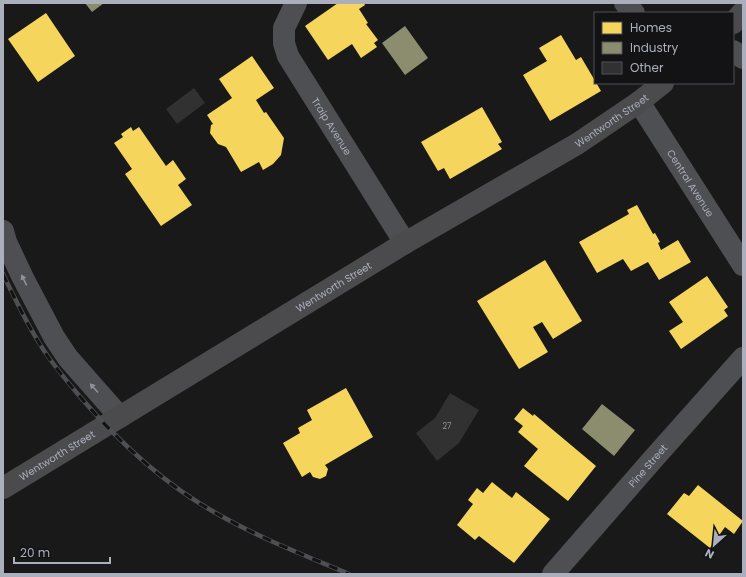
<svg xmlns="http://www.w3.org/2000/svg" width="746" height="577" font-family="Poppins,sans-serif">
	<rect width="100%" height="100%" fill="#191919"/>
	<path fill="#f6d55c" d="M 338,3 L 364,3 L 365,5 L 359,9 L 368,23 L 366,24 L 378,40 L 374,43 L 377,47 L 361,58 L 352,44 L 328,60 L 305,26 Z
		M 46,13 L 75,56 L 38,82 L 8,39 Z
		M 561,35 L 576,60 L 581,57 L 601,91 L 550,121 L 523,75 L 547,61 L 539,48 Z
		M 252,56 L 274,88 L 256,100 L 264,113 L 266,112 L 284,138 L 281,155 L 273,164 L 263,170 L 259,162 L 241,172 L 226,147 L 218,144 L 210,133 L 211,125 L 213,124 L 207,115 L 232,98 L 219,79 Z
		M 482,107 L 502,142 L 498,144 L 502,149 L 450,179 L 444,168 L 438,171 L 421,142 Z
		M 131,127 L 133,131 L 139,127 L 166,166 L 173,160 L 186,179 L 178,185 L 192,205 L 161,226 L 125,174 L 132,169 L 114,143 L 123,137 L 121,134 Z
		M 637,205 L 653,234 L 655,233 L 660,242 L 658,243 L 661,250 L 678,240 L 691,262 L 659,280 L 648,262 L 631,271 L 623,259 L 597,273 L 579,242 L 629,214 L 627,210 Z
		M 545,260 L 582,321 L 553,339 L 542,322 L 533,327 L 548,352 L 519,369 L 477,301 Z
		M 707,276 L 728,307 L 724,310 L 728,316 L 681,349 L 669,331 L 683,322 L 669,302 Z
		M 346,388 L 373,437 L 325,465 L 328,469 L 326,476 L 320,479 L 313,477 L 310,472 L 302,477 L 283,443 L 300,433 L 298,428 L 312,420 L 307,410 Z
		M 523,408 L 533,416 L 534,414 L 596,466 L 568,501 L 524,466 L 538,449 L 518,432 L 523,426 L 514,419 Z
		M 492,482 L 512,498 L 516,492 L 550,519 L 514,563 L 479,536 L 475,540 L 457,525 L 473,504 L 468,500 L 477,488 L 483,493 Z
		M 698,485 L 743,521 L 734,534 L 725,527 L 710,548 L 667,514 L 684,493 L 689,496 Z"/>
	<path fill="#8c8c6e" d="M 85,3 L 104,3 L 92,12 Z
		M 405,26 L 428,58 L 405,75 L 382,43 Z
		M 602,404 L 635,430 L 614,456 L 582,429 Z"/>
	<path fill="#313131" d="M 194,88 L 205,103 L 177,124 L 166,109 Z
		M 450,393 L 479,410 L 459,443 L 437,461 L 416,433 L 435,418 Z"/>
	<g fill="none" stroke-linecap="round" stroke-linejoin="round">
		<g stroke="#4d4f52" stroke-width="22">
			<path id="s1" d="M 296,3 L 284,28 L 284,43 L 288,56 L 405,243"/>
			<path d="M 625,3 L 634,13"/>
			<path d="M 733,51 L 743,58"/>
			<path id="s2" d="M 639,102 L 743,265"/>
			<path d="M 3,231 L 6,242 L 23,278 L 54,337 L 68,358 L 120,417"/>
			<path id="s3" d="M 553,574 L 654,458 L 743,358"/>
		</g>
		<g stroke="#4b4b4e" stroke-width="22">
			<path d="M 733,23 L 743,12"/>
			<path id="s4" d="M 3,488 L 405,243 L 577,144 L 639,102 L 663,83"/>
		</g>
		<g stroke="#4d4f52" stroke-width="4.5">
			<path id="rail" d="M 3,274 C 14,297 25,320 38,341 C 50,362 66,380 82,399 C 120,443 163,483 214,512 C 257,537 304,555 349,574"/>
		</g>
		<use href="#rail" stroke="#131315" stroke-width="3" stroke-dasharray="9" stroke-linecap="butt"/>
	</g>
	<defs><path id="oneway-solid" d="M-6-.8H1V-3.2L6.5 0L1 3.2V.8H-6Z"/></defs>
	<g fill="#8e929c">
		<use href="#oneway-solid" transform="translate(24 280) rotate(-116)"/>
		<use href="#oneway-solid" transform="translate(94 388) rotate(-132)"/>
	</g>
	<g text-anchor="middle" stroke-width="4" stroke-linejoin="round" paint-order="stroke">
		<g font-size="8" fill="#8c9098">
			<text x="447" y="429">27</text>
		</g>
		<g font-size="10" fill="#aaafbb" stroke="#131315">
			<text dy="4" stroke="none"><textPath href="#s4" startOffset="711">Wentworth Street</textPath></text>
			<text dy="4" stroke="none"><textPath href="#s1" startOffset="139">Traip Avenue</textPath></text>
			<text dy="4" stroke="none"><textPath href="#s2" startOffset="96">Central Avenue</textPath></text>
			<text dy="4" stroke="none"><textPath href="#s4" startOffset="387">Wentworth Street</textPath></text>
			<text dy="4" stroke="none"><textPath href="#s4" startOffset="63">Wentworth Street</textPath></text>
			<text dy="4" stroke="none"><textPath href="#s3" startOffset="144">Pine Street</textPath></text>
		</g>
	</g>
	<rect width="746" height="577" fill="none" stroke="#aaafbb" stroke-width="8"/>
	<rect x="594" y="12" width="140" height="72" fill="#131315" stroke="#4f5157"/>
	<rect x="602" y="22" width="20" height="12" fill="#f6d55c" stroke="#4f5157"/>
	<text x="630" y="32" font-size="12" fill="#aaafbb">Homes</text>
	<rect x="602" y="42" width="20" height="12" fill="#8c8c6e" stroke="#4f5157"/>
	<text x="630" y="52" font-size="12" fill="#aaafbb">Industry</text>
	<rect x="602" y="62" width="20" height="12" fill="#313131" stroke="#4f5157"/>
	<text x="630" y="72" font-size="12" fill="#aaafbb">Other</text>
	<g transform="translate(714 545) rotate(207)" stroke="#131315" stroke-width="3" paint-order="stroke">
	<path d="M0-3L7 15L0 10L-7 15Z" fill="#aaafbb"/>
	<text y="-6" font-size="11" font-weight="bold" text-anchor="middle" fill="#aaafbb">N</text>
	</g>
	<path d="M14 557v6h96v-6" fill="none" stroke="#aaafbb" stroke-width="2"/>
	<text x="20" y="557" font-size="12" fill="#aaafbb" stroke="#131315" stroke-width="3" paint-order="stroke">20 m</text>
</svg>
